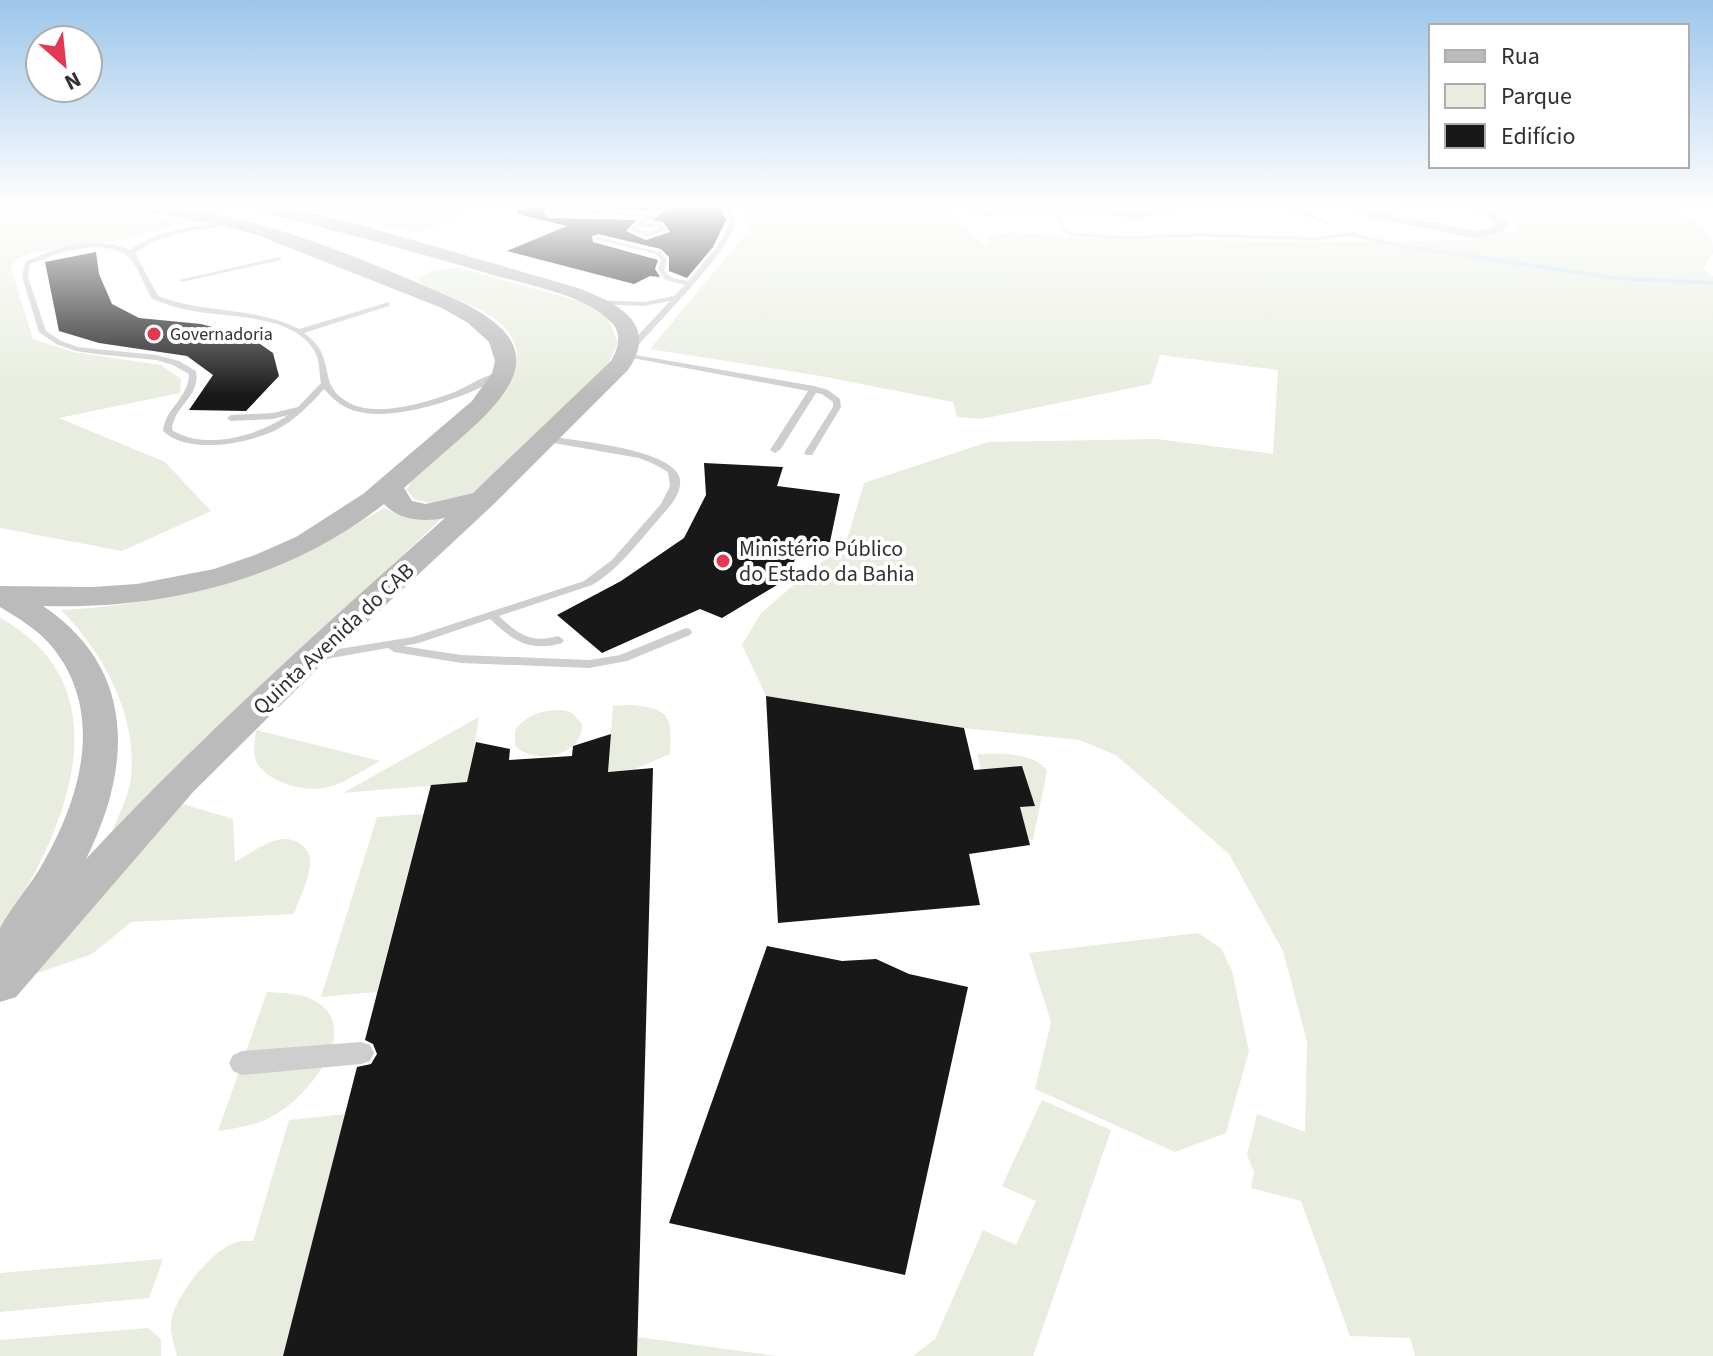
<svg xmlns="http://www.w3.org/2000/svg" width="1713" height="1356" font-family="'Source Sans 3',sans-serif">
	<rect width="100%" height="100%" fill="#fff"/>
	<path fill="#e8eddf" d="M 0,206 L 88,206 L 188,222 L 125,239 L 29,254 L 15,261 L 11,268 L 33,339 L 73,352 L 161,365 L 181,379 L 180,393 L 59,418 L 165,462 L 211,511 L 122,551 L 0,528 Z
		M 297,206 L 465,206 L 467,213 L 419,233 Z
		M 735,206 L 946,206 L 987,248 L 987,237 L 1014,232 L 1074,238 L 1323,242 L 1471,240 L 1514,231 L 1515,226 L 1504,215 L 1482,206 L 1662,206 C 1681,211 1713,223 1713,253 C 1711,258 1706,263 1704,269 L 1713,276 L 1713,1356 L 1415,1356 L 1410,1338 L 1350,1336 L 1301,1201 L 1251,1188 L 1254,1172 L 1247,1155 L 1257,1114 L 1305,1132 L 1307,1042 L 1283,951 L 1229,854 L 1116,755 L 1079,740 L 964,728 L 766,696 L 742,645 L 761,613 L 817,565 L 844,549 L 864,483 L 988,442 L 1157,439 L 1273,454 L 1278,370 L 1160,355 L 1151,384 L 981,419 L 957,417 L 953,402 L 820,376 L 650,349 L 754,224 Z
		M 457,267 L 582,302 L 608,319 L 618,342 L 606,369 L 473,493 L 429,503 L 414,499 L 407,490 L 416,472 C 454,439 566,367 492,317 C 472,303 446,296 424,287 L 418,279 L 430,271 Z
		M 384,508 L 405,517 L 443,517 L 112,831 C 120,813 128,797 131,778 C 138,716 103,652 61,610 C 184,604 280,571 384,508 Z
		M 0,618 C 130,689 63,838 0,930 Z
		M 632,705 C 671,709 672,717 670,754 L 635,769 L 595,773 L 609,761 L 613,706 Z
		M 563,710 L 572,713 L 582,724 C 583,757 535,765 515,746 L 515,730 C 527,714 543,710 563,710 Z
		M 479,717 L 470,771 L 484,781 L 343,793 Z
		M 256,730 L 380,761 C 363,770 347,782 329,787 C 309,793 272,784 259,766 C 251,756 255,742 256,730 Z
		M 977,754 C 998,754 1034,751 1047,771 L 1033,840 L 1028,839 L 1011,808 L 1034,806 L 1022,766 L 981,769 Z
		M 166,799 L 233,819 L 235,862 C 254,852 278,830 299,843 C 307,848 311,855 310,865 C 309,880 299,899 294,914 L 131,922 L 92,954 L 15,981 Z
		M 423,814 L 377,992 L 321,997 L 377,817 Z
		M 1198,933 L 1221,948 L 1232,971 L 1249,1051 L 1226,1133 L 1175,1152 L 1035,1089 L 1051,1022 L 1029,953 Z
		M 267,992 C 281,993 296,993 309,998 C 370,1024 306,1100 271,1117 C 254,1126 237,1128 218,1131 Z
		M 1042,1100 L 1111,1130 L 1033,1356 L 913,1356 L 935,1339 L 983,1230 L 1016,1245 L 1036,1201 L 1002,1186 Z
		M 346,1114 L 283,1356 L 177,1356 C 174,1346 171,1335 171,1325 C 172,1299 210,1252 234,1243 C 239,1241 248,1241 253,1241 L 289,1120 Z
		M 163,1259 L 149,1298 L 0,1312 L 0,1273 Z
		M 148,1328 L 161,1339 L 161,1356 L 0,1356 L 0,1340 Z
		M 638,1337 L 777,1356 L 637,1356 Z"/>
	<g fill="none" stroke-linecap="round" stroke-linejoin="round">
		<path stroke="#cce2ec" stroke-width="4" d="M 1060,206 L 1057,216 L 1068,234 L 1126,238 L 1202,235 L 1315,239 L 1350,234 L 1395,245 L 1615,278 L 1713,283"/>
	</g>
	<path fill="#181818" d="M 518,206 L 655,206 L 648,211 L 597,207 L 549,208 L 543,212 L 549,218 L 637,220 L 626,231 L 646,240 L 670,232 L 663,222 L 653,220 L 670,206 L 719,206 L 726,220 L 713,247 L 687,278 L 669,271 L 669,257 L 661,249 L 598,234 L 592,236 L 593,242 L 658,260 L 655,269 L 660,277 L 650,276 L 634,284 L 507,251 L 567,226 L 517,214 Z
		M 96,252 L 99,274 L 112,304 L 139,318 L 201,324 L 250,337 L 273,353 L 279,376 L 246,411 L 189,410 L 213,375 L 187,356 L 99,343 L 59,331 L 45,262 Z
		M 704,463 L 783,467 L 777,486 L 840,494 L 830,542 L 802,542 L 787,579 L 722,618 L 700,609 L 602,653 L 557,615 L 621,581 L 684,538 L 706,495 Z
		M 766,696 L 964,728 L 974,770 L 1022,766 L 1035,806 L 1020,807 L 1030,845 L 969,854 L 980,905 L 778,923 Z
		M 611,734 L 608,772 L 653,768 L 637,1356 L 283,1356 L 357,1067 L 371,1064 L 377,1054 L 373,1044 L 365,1040 L 431,785 L 467,782 L 476,742 L 510,749 L 509,760 L 572,756 L 573,746 Z
		M 767,946 L 842,961 L 876,959 L 909,974 L 968,987 L 905,1275 L 669,1223 Z"/>
	<g fill="none" stroke-linecap="round" stroke-linejoin="round">
		<path fill="#cecece" fill-rule="evenodd" d="M 660,206 L 667,206 L 645,223 L 661,224 L 667,230 L 647,237 L 629,230 L 645,217 L 597,214 L 549,215 L 546,213 L 549,211 L 597,210 L 649,214 ZM 640,227 L 657,227 L 660,229 L 647,233 L 637,229 Z
			M 722,206 L 728,206 C 732,211 736,216 735,223 C 731,250 656,324 635,349 L 629,349 L 629,345 L 670,301 L 644,306 L 596,304 L 592,302 L 593,300 L 644,302 L 674,296 L 685,285 L 666,280 L 658,270 L 661,259 L 656,254 L 594,239 L 597,237 L 660,252 L 667,259 L 664,270 C 670,279 678,279 688,281 L 715,249 L 724,235 L 729,220 Z
			M 1282,206 L 1291,206 L 1332,224 L 1327,225 Z
			M 233,221 L 235,222 L 235,224 C 200,231 164,231 135,253 L 158,296 C 203,314 255,306 299,329 L 389,302 L 389,306 L 304,333 C 337,356 317,380 343,399 C 371,421 428,402 457,391 C 469,386 491,370 502,375 C 472,397 396,421 360,412 C 344,409 335,401 324,389 C 310,405 295,420 276,430 C 247,444 188,455 163,431 C 165,408 189,398 189,374 L 173,365 L 156,360 L 96,354 L 76,351 L 56,344 L 39,332 L 22,277 L 25,262 C 57,247 96,235 130,250 C 160,228 197,226 233,221 ZM 93,247 C 137,248 133,265 152,299 C 164,303 176,308 188,310 C 225,318 294,313 315,352 C 320,362 319,372 321,383 L 298,407 L 273,413 L 231,415 L 227,418 L 231,421 L 273,419 L 288,415 C 258,436 204,451 172,430 C 173,406 201,397 196,371 L 179,361 L 157,355 L 96,349 L 78,347 L 61,341 L 46,331 L 28,277 L 30,264 L 66,251 Z
			M 279,257 L 281,258 L 281,260 L 182,282 L 179,280 Z
			M 624,353 L 814,386 L 828,390 L 840,399 L 841,407 L 812,455 L 806,455 L 804,453 L 833,407 L 833,402 L 822,394 L 816,393 L 780,450 L 775,453 L 770,450 L 808,391 L 627,357 L 623,355 Z
			M 545,436 C 572,440 675,449 680,479 C 682,496 666,510 657,521 C 636,545 619,569 592,585 L 499,616 C 518,634 531,644 558,636 L 564,640 L 562,643 C 530,652 513,641 490,619 L 419,643 L 403,646 L 461,655 L 589,660 L 620,655 L 686,628 L 690,629 L 692,632 L 690,635 L 627,661 L 589,668 L 461,663 L 394,652 L 388,648 L 320,660 L 316,659 L 314,656 L 320,652 L 413,637 L 584,581 L 612,560 L 661,504 L 670,486 L 668,472 L 652,463 L 639,458 L 542,441 L 542,437 Z"/>
		<path fill="#cecece" fill-rule="evenodd" d="M 361,1042 L 370,1045 L 374,1053 L 370,1061 L 361,1064 L 242,1075 L 233,1071 L 229,1063 L 233,1055 L 242,1051 Z"/>
		<path fill="#cecece" fill-rule="evenodd" d="M 959,206 L 983,209 L 1074,206 L 1140,210 L 1199,206 L 1140,218 L 1046,212 L 981,217 Z
			M 1354,206 L 1476,231 L 1495,226 L 1495,222 L 1463,206 C 1480,206 1498,210 1509,224 L 1503,232 L 1476,239 L 1350,213 L 1350,207 Z"/>
		<path fill="#bbb" fill-rule="evenodd" d="M 130,206 C 245,206 353,255 457,300 C 547,342 523,384 461,438 C 442,454 423,471 404,488 L 412,501 L 426,504 L 473,493 L 611,361 C 618,349 623,334 611,322 C 583,294 531,286 493,275 C 413,251 333,230 252,210 L 249,206 L 281,206 L 354,223 L 578,288 C 617,303 660,323 628,370 L 495,503 L 318,668 L 193,792 L 16,997 L 0,1002 C 0,985 0,944 0,929 C 4,917 35,879 43,863 C 81,797 105,713 53,648 C 39,630 18,618 0,607 L 0,586 L 92,587 L 137,584 L 214,569 L 255,555 L 296,537 L 363,494 L 472,401 L 492,373 L 495,361 L 489,342 L 468,323 L 442,308 L 257,235 L 220,225 L 139,211 ZM 384,504 C 400,521 423,522 445,518 C 321,628 199,738 86,859 C 132,767 137,669 43,606 C 163,610 288,580 384,504 Z"/>
	</g>
	<linearGradient id="sky" x2="0" y2="1"><stop stop-color="#9dc6ea"/><stop offset="0.52" stop-color="#fff"/><stop offset="1" stop-color="#fff" stop-opacity="0"/></linearGradient>
	<rect width="1713" height="396" fill="url(#sky)"/>
	<g fill="#e33851" stroke="#fff" stroke-width="3">
		<circle cx="154" cy="334" r="8"/>
		<circle cx="723" cy="561" r="8"/>
	</g>
	<g text-anchor="middle" stroke-width="8" stroke-linejoin="round" paint-order="stroke">
		<g font-size="18" fill="#313131" stroke="#fff" text-anchor="start">
			<text x="170" y="340">Governadoria</text>
		</g>
		<g font-size="22" fill="#313131" stroke="#fff" text-anchor="start">
			<text x="739" y="556">Ministério Público<tspan x="739" dy="25">do Estado da Bahia</tspan></text>
		</g>
		<g font-size="22" fill="#313131" stroke="#fff">
			<text transform="translate(333 638) rotate(-43)" y="8">Quinta Avenida do CAB</text>
		</g>
	</g>
	<rect x="1429" y="24" width="260" height="144" fill="#ffffff" stroke="#adadad" stroke-width="2"/>
	<rect x="1445" y="50" width="40" height="12" fill="#bbbbbb" stroke="#adadad" stroke-width="2"/>
	<text x="1501" y="64" font-size="24" fill="#313131">Rua</text>
	<rect x="1445" y="84" width="40" height="24" fill="#e8eddf" stroke="#adadad" stroke-width="2"/>
	<text x="1501" y="104" font-size="24" fill="#313131">Parque</text>
	<rect x="1445" y="124" width="40" height="24" fill="#181818" stroke="#adadad" stroke-width="2"/>
	<text x="1501" y="144" font-size="24" fill="#313131">Edifício</text>
	<g transform="translate(64 64) rotate(153)"><circle r="38" fill="#ffffff" stroke="#adadad" stroke-width="2"/>
	<path d="M0-6L14 30L0 20L-14 30Z" fill="#e33851"/>
	<text y="-12" font-size="22" font-weight="bold" text-anchor="middle" fill="#313131">N</text>
	</g>
</svg>
